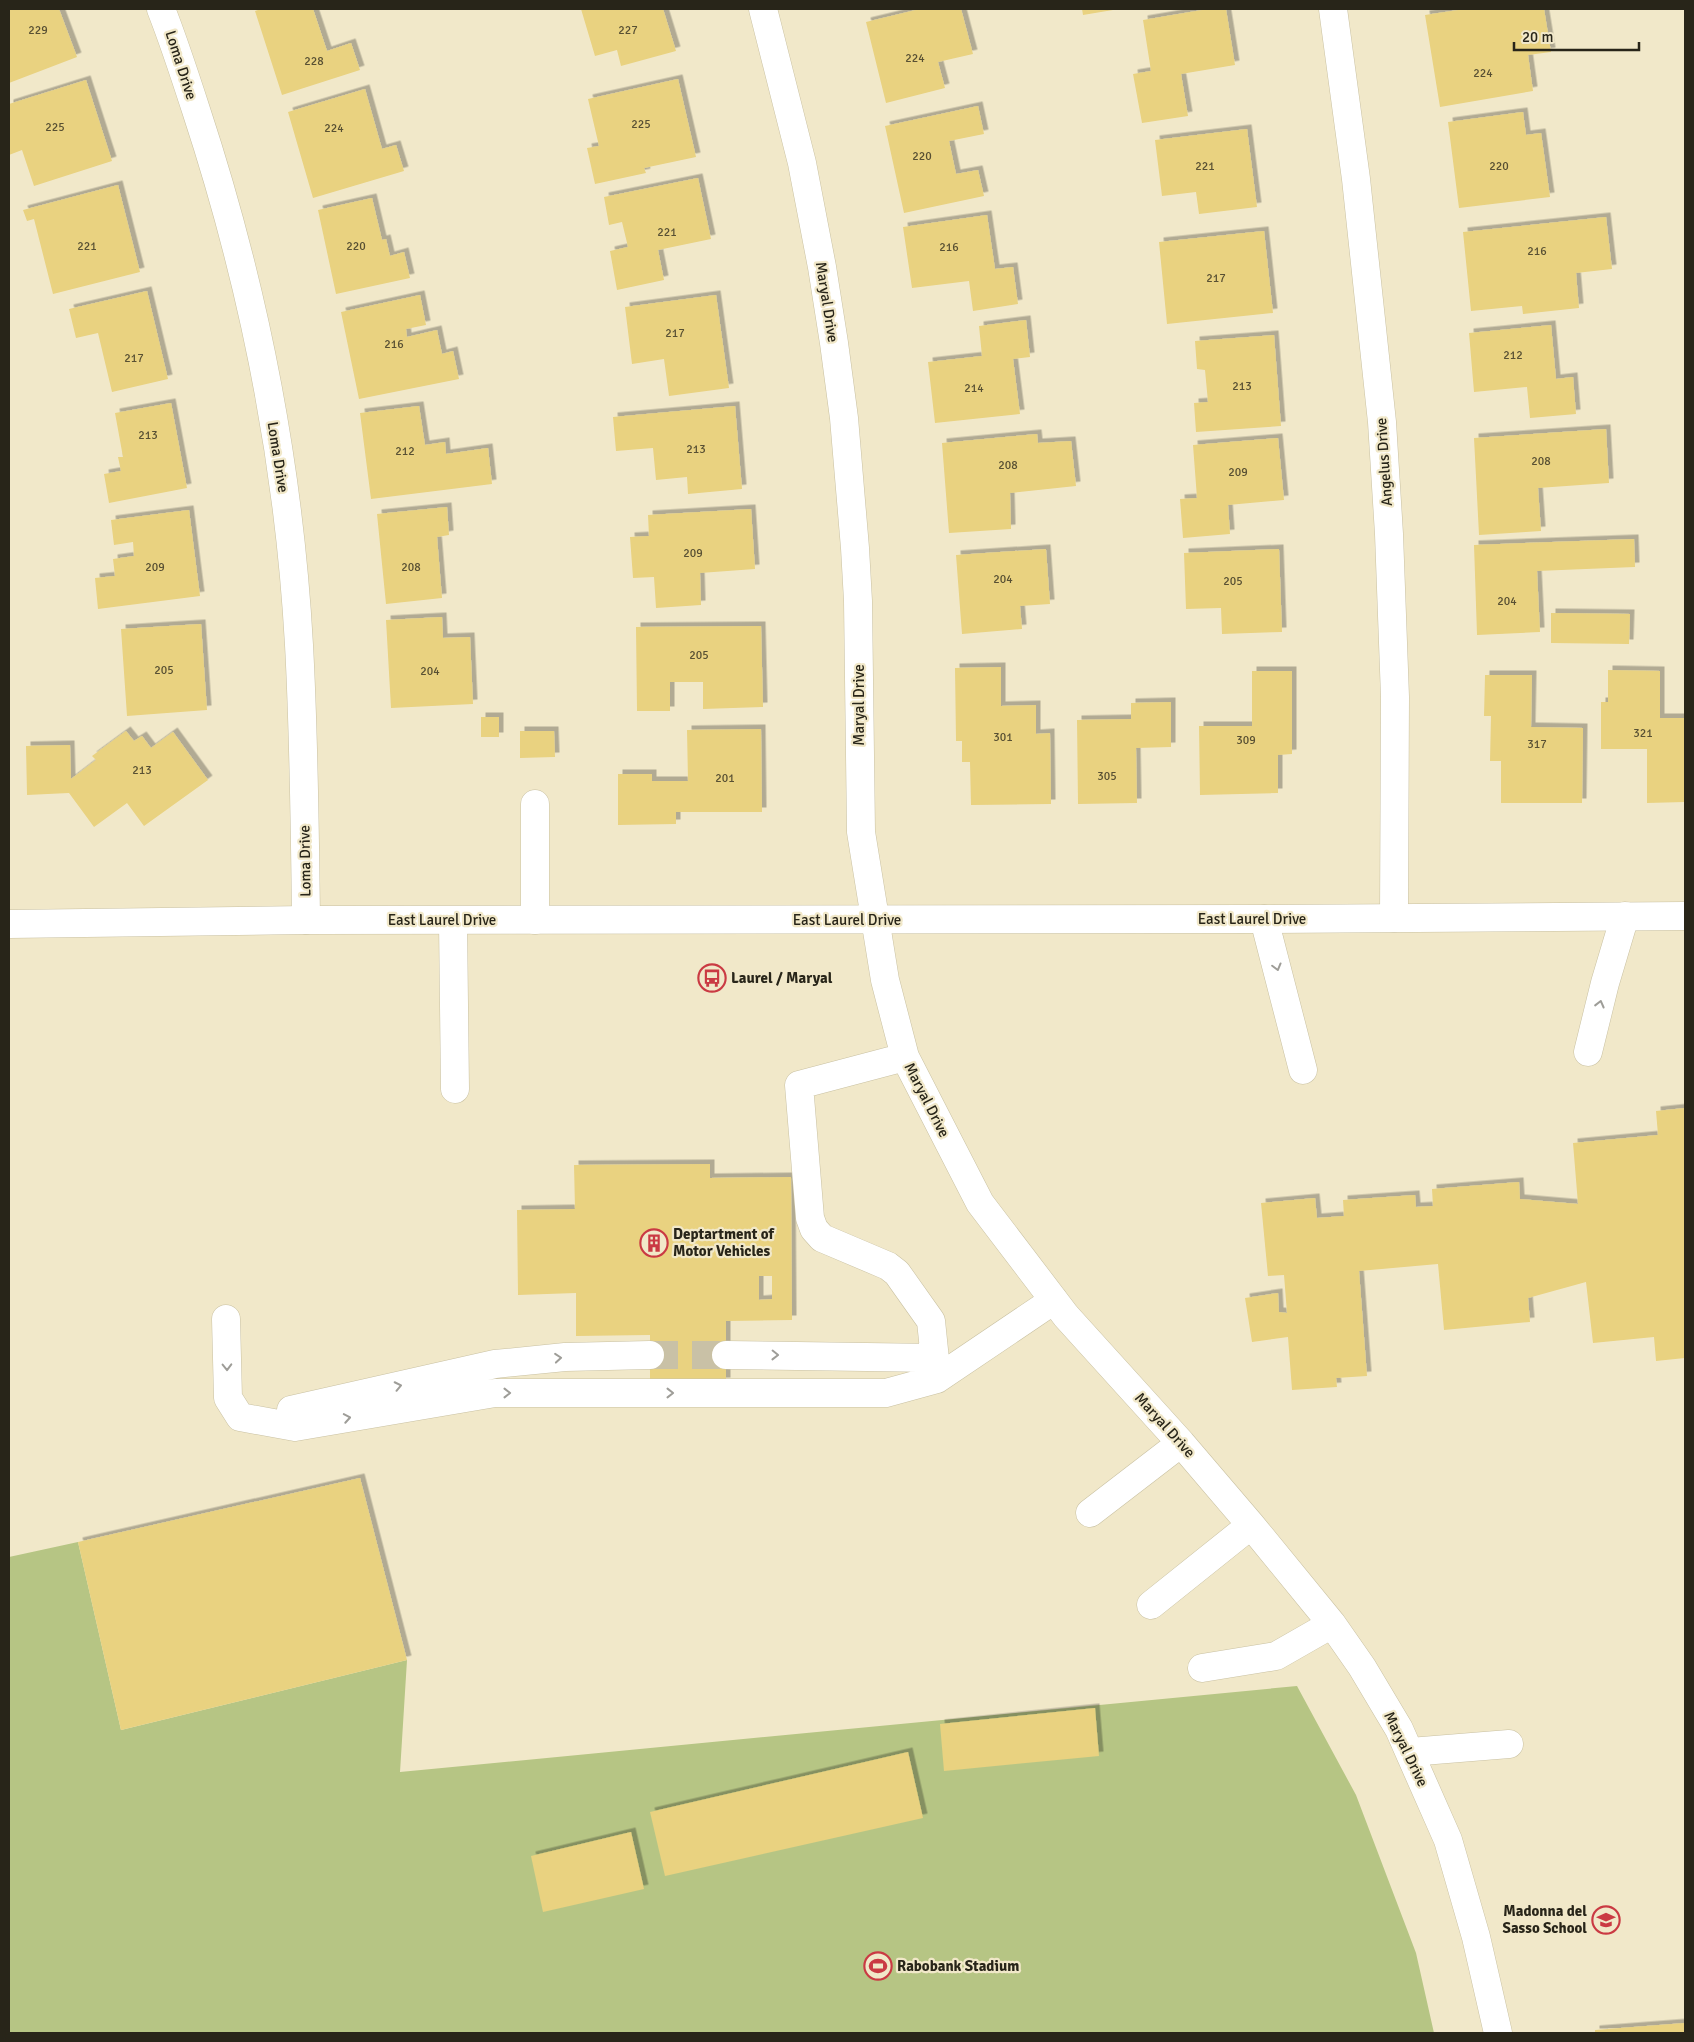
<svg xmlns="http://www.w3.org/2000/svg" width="1694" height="2042" font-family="Signika,sans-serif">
	<defs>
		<filter id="shadow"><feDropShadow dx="4.5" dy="-4.5" stdDeviation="0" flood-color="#0004"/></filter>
	</defs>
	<rect width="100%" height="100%" fill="#f1e8c9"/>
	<path fill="#b6c584" d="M 78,1542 L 121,1730 L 407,1660 L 400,1772 L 1297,1686 L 1356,1795 L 1416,1953 L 1434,2033 L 9,2033 L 9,1557 Z"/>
	<path fill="#e9d280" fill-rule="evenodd" filter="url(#shadow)" d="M 9,9 L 59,9 L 77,57 L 9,83 Z
		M 261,9 L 313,9 L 327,51 L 351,43 L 360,70 L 282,95 L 255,11 Z
		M 581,9 L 663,9 L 676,51 L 621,66 L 617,50 L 595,56 Z
		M 920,9 L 961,9 L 973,54 L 938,62 L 945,88 L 886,103 L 866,22 Z
		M 1082,9 L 1113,9 L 1113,10 L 1083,15 Z
		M 1208,9 L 1226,9 L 1235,65 L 1181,74 L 1188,116 L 1142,123 L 1133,74 L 1151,71 L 1143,20 Z
		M 1465,9 L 1544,9 L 1551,52 L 1528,55 L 1533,91 L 1440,107 L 1425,15 Z
		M 678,79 L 696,157 L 644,168 L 646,173 L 595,184 L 587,148 L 599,146 L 588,99 Z
		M 86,80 L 112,161 L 34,186 L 22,150 L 9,155 L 9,104 Z
		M 365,89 L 382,149 L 396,145 L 404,171 L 313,198 L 288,112 Z
		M 978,106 L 984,134 L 949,141 L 956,174 L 978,170 L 984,196 L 904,213 L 885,126 Z
		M 1523,112 L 1526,135 L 1541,133 L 1550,197 L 1459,208 L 1448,122 Z
		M 1247,129 L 1257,207 L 1199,214 L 1196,192 L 1162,196 L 1155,140 Z
		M 698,178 L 711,239 L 658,250 L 664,280 L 617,290 L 610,251 L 628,247 L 622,222 L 609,225 L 604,197 Z
		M 118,185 L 140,272 L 53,294 L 34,219 L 27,221 L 23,210 Z
		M 372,198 L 382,240 L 386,239 L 390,256 L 404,252 L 410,278 L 336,294 L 318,210 Z
		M 987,215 L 995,269 L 1013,267 L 1018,304 L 973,311 L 969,281 L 912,288 L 903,227 Z
		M 1606,217 L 1612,269 L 1576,273 L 1579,308 L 1523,314 L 1522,306 L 1471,311 L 1463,232 Z
		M 1264,231 L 1273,313 L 1167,324 L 1159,242 Z
		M 147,291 L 168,379 L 112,392 L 98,333 L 76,338 L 69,309 Z
		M 420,295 L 426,325 L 406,329 L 407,337 L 437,330 L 442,354 L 453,351 L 459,379 L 359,399 L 341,312 Z
		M 716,295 L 729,388 L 669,396 L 664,359 L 632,364 L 625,307 Z
		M 1026,320 L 1030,357 L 1013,359 L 1020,414 L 935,423 L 928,362 L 982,356 L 979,326 Z
		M 1551,325 L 1556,379 L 1573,377 L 1576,414 L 1530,418 L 1527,387 L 1474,392 L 1469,333 Z
		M 1274,335 L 1281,426 L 1196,432 L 1194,403 L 1208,402 L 1205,370 L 1197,369 L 1195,341 Z
		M 171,403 L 187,488 L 109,503 L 104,474 L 121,471 L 118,457 L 123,457 L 115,413 Z
		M 419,406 L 425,445 L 445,442 L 446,454 L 488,448 L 492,484 L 371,499 L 360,413 Z
		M 735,406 L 742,489 L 688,494 L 687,477 L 656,480 L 653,448 L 616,451 L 613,417 Z
		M 1606,429 L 1609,483 L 1538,488 L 1541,531 L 1479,535 L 1474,438 Z
		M 1037,434 L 1038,443 L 1071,441 L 1076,486 L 1010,493 L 1011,529 L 949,533 L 942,443 Z
		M 1278,438 L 1284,500 L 1228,505 L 1230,534 L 1183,538 L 1180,499 L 1197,498 L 1193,445 Z
		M 447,507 L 449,535 L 437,537 L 442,598 L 386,604 L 377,514 Z
		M 751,509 L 755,569 L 700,573 L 701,605 L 656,608 L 654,577 L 633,578 L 630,537 L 649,536 L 648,515 Z
		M 189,510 L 200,596 L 98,609 L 95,578 L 115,576 L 113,559 L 134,556 L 133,542 L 114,545 L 111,520 Z
		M 1634,539 L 1635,567 L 1537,571 L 1540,632 L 1477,635 L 1474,545 Z
		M 1046,549 L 1050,604 L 1020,606 L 1022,629 L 962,634 L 956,555 Z
		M 1279,549 L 1282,632 L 1222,634 L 1221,608 L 1186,609 L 1184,553 Z
		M 1551,613 L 1630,614 L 1629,644 L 1551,643 Z
		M 442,617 L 443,638 L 470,637 L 473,704 L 391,708 L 386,620 Z
		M 201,624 L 207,710 L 127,716 L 121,629 Z
		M 761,626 L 763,707 L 703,709 L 703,682 L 670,682 L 670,711 L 637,711 L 636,627 Z
		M 1001,667 L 1001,706 L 1036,705 L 1036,734 L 1050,733 L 1051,804 L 971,805 L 970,762 L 962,762 L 962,741 L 956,741 L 955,668 Z
		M 1608,670 L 1660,671 L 1660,718 L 1685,718 L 1685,802 L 1647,803 L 1647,749 L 1601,749 L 1601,702 L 1608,702 Z
		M 1252,671 L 1292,671 L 1292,754 L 1278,755 L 1278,793 L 1200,795 L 1199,726 L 1252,726 Z
		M 1485,675 L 1532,675 L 1531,727 L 1583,728 L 1582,803 L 1501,803 L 1501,761 L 1490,761 L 1491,716 L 1484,716 Z
		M 1171,702 L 1171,747 L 1136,748 L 1137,803 L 1078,804 L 1077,720 L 1131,719 L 1131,703 Z
		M 481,717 L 499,717 L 499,737 L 481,737 Z
		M 761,729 L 762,812 L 676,812 L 676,824 L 618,825 L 618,774 L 652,774 L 652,781 L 688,781 L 687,730 Z
		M 126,731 L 134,741 L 142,736 L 151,748 L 173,732 L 208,780 L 144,826 L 127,803 L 94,827 L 69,793 L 27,795 L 26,746 L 70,745 L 71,779 L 96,760 L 92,756 Z
		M 520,731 L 554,731 L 555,757 L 520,758 Z
		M 1685,1108 L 1685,1358 L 1656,1361 L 1654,1337 L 1593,1343 L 1586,1282 L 1528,1298 L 1530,1322 L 1444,1330 L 1438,1264 L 1359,1271 L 1367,1376 L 1336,1378 L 1337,1387 L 1292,1390 L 1288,1337 L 1252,1342 L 1245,1298 L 1278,1293 L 1279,1312 L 1287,1313 L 1284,1275 L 1268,1276 L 1261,1203 L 1315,1198 L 1317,1218 L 1344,1216 L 1343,1200 L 1415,1195 L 1416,1207 L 1433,1206 L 1432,1189 L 1519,1182 L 1520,1199 L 1578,1204 L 1573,1143 L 1658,1135 L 1656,1111 Z
		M 710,1164 L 710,1178 L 791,1177 L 792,1320 L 726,1321 L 726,1382 L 650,1383 L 650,1335 L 576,1336 L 576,1293 L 518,1295 L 517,1210 L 575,1209 L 574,1165 ZM 759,1276 L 772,1276 L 772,1299 L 759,1300 Z
		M 360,1478 L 407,1660 L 121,1730 L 78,1542 Z
		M 1095,1708 L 1099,1756 L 944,1771 L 940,1724 Z
		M 908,1752 L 923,1818 L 665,1876 L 650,1812 Z
		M 631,1832 L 644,1889 L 543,1912 L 531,1856 Z
		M 1685,2023 L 1685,2033 L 1595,2033 L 1595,2030 Z"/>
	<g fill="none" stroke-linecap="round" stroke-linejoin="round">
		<path stroke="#c9c1a6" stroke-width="28" stroke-dasharray="28 14" stroke-linecap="butt" d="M 650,1355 L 726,1355"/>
		<g stroke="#c9c1a2" stroke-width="29">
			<path id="minor" d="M 161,9 C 174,42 185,76 196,110 C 253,283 289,464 299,645 C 304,736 305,829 306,920
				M 763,9 L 802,163 L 822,267 L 834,343 L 844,418 L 855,548 L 858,601 L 861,832 L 885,980 L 905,1057 L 980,1203 L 1066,1316 L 1181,1443 L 1251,1525 L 1332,1624 L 1362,1667 L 1399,1729 L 1448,1840 L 1476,1937 L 1498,2033
				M 1333,9 L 1356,179 L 1382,422 L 1389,534 L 1395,697 L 1394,918
				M 1264,919 L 1303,1070
				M 535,920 L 535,804
				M 453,921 L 455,1089
				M 1588,1052 L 1605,983 L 1625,916
				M 905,1057 L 799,1085 L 810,1218 L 814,1229 L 822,1238 L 888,1266 L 897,1273 L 931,1321 L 937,1379
				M 226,1319 L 228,1398 L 240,1417 L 295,1427 L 495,1393 L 886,1393 L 937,1379 L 1054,1300
				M 726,1355 L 935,1358
				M 291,1410 L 495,1364 L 565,1357 L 650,1355
				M 1090,1513 L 1181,1443
				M 1151,1605 L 1251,1525
				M 1202,1668 L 1276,1656 L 1332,1624
				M 1410,1752 L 1509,1744"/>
		</g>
		<g stroke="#c9c1a2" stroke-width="29">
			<path id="major" d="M 9,924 L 306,920 L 1264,919 L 1685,916"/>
		</g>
		<use href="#minor" stroke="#fff" stroke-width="28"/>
		<use href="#major" stroke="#fff" stroke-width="28"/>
	</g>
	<defs><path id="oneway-chevron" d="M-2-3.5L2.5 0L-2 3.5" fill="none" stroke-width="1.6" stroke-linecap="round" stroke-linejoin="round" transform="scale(1.25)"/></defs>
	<g stroke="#9e9d98">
		<use href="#oneway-chevron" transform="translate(1277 967) rotate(75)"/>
		<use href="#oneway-chevron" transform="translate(1600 1004) rotate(-76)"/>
		<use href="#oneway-chevron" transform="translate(775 1355) rotate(1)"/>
		<use href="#oneway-chevron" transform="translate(558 1358) rotate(-5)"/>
		<use href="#oneway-chevron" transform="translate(227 1367) rotate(89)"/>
		<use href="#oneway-chevron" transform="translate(398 1386) rotate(-12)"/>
		<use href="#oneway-chevron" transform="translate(507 1393)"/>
		<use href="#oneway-chevron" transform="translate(670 1393)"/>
		<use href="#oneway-chevron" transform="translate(347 1418) rotate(-10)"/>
	</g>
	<defs>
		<g id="bus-ring" transform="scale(1.4375)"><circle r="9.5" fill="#f1e8c9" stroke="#ca3a43" stroke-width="1.5"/><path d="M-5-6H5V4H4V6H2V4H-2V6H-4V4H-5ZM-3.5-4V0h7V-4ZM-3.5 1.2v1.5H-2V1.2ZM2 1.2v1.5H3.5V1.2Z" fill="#ca3a43"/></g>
		<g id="building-ring" transform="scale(1.4375)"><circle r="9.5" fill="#f1e8c9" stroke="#ca3a43" stroke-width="1.5"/><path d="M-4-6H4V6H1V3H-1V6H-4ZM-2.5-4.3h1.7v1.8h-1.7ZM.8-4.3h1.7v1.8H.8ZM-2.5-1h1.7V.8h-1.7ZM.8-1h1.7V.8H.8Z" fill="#ca3a43"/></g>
		<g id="school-ring" transform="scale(1.4375)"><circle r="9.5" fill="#f1e8c9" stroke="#ca3a43" stroke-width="1.5"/><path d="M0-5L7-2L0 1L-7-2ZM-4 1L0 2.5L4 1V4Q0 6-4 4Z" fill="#ca3a43"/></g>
		<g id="stadium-ring" transform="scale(1.4375)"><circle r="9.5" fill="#f1e8c9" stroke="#ca3a43" stroke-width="1.5"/><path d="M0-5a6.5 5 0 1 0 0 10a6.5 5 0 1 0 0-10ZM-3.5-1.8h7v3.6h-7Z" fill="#ca3a43"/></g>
	</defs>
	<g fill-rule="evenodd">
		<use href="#bus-ring" x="712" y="978"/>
		<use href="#building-ring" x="654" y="1243"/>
		<use href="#school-ring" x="1606" y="1920"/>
		<use href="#stadium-ring" x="878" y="1966"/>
	</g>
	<g text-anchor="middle" stroke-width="4.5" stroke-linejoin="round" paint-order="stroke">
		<g font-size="12" fill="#585033">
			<text x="38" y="34">229</text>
			<text x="628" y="34">227</text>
			<text x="915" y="62">224</text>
			<text x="314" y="65">228</text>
			<text x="1483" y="77">224</text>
			<text x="641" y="128">225</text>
			<text x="55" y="131">225</text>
			<text x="334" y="132">224</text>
			<text x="922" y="160">220</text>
			<text x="1205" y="170">221</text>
			<text x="1499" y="170">220</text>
			<text x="667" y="236">221</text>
			<text x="87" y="250">221</text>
			<text x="356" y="250">220</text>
			<text x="949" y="251">216</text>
			<text x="1537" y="255">216</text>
			<text x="1216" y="282">217</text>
			<text x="675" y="337">217</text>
			<text x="394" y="348">216</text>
			<text x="1513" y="359">212</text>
			<text x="134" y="362">217</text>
			<text x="1242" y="390">213</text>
			<text x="974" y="392">214</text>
			<text x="148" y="439">213</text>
			<text x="696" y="453">213</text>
			<text x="405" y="455">212</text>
			<text x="1541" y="465">208</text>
			<text x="1008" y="469">208</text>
			<text x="1238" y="476">209</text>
			<text x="693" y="557">209</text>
			<text x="155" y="571">209</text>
			<text x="411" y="571">208</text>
			<text x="1003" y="583">204</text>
			<text x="1233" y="585">205</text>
			<text x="1507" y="605">204</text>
			<text x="699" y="659">205</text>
			<text x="164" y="674">205</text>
			<text x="430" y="675">204</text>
			<text x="1643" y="737">321</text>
			<text x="1003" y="741">301</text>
			<text x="1246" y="744">309</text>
			<text x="1537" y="748">317</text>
			<text x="142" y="774">213</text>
			<text x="1107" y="780">305</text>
			<text x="725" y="782">201</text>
		</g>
		<g font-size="15" fill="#282519" stroke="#f1e8c9">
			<text transform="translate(181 65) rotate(72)" y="5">Loma Drive</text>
			<text transform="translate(827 302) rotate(81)" y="5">Maryal Drive</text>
			<text transform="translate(278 457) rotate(81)" y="5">Loma Drive</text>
			<text transform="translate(1384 462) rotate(-94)" y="5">Angelus Drive</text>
			<text transform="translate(859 705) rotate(-90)" y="5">Maryal Drive</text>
			<text transform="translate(305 861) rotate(-91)" y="5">Loma Drive</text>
			<text x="1252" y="924">East Laurel Drive</text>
			<text x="442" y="925">East Laurel Drive</text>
			<text x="847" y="925">East Laurel Drive</text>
			<text transform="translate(927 1100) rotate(63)" y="5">Maryal Drive</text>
			<text transform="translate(1165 1425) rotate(48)" y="5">Maryal Drive</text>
			<text transform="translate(1406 1749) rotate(64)" y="5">Maryal Drive</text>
		</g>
		<g font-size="15" font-weight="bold" fill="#282519" stroke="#f1e8c9" text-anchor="start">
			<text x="731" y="983">Laurel / Maryal</text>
			<text x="673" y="1239">Deptartment of<tspan x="673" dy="17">Motor Vehicles</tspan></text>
			<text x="1587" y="1916" text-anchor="end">Madonna del<tspan x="1587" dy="17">Sasso School</tspan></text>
			<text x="897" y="1971">Rabobank Stadium</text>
		</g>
	</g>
	<rect width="1694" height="2042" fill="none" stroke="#282519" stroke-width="20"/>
	<path d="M1514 42v8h125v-8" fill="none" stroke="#282519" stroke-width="2.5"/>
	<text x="1522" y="42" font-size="15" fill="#282519" stroke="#f1e8c9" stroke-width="4" paint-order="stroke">20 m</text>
</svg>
